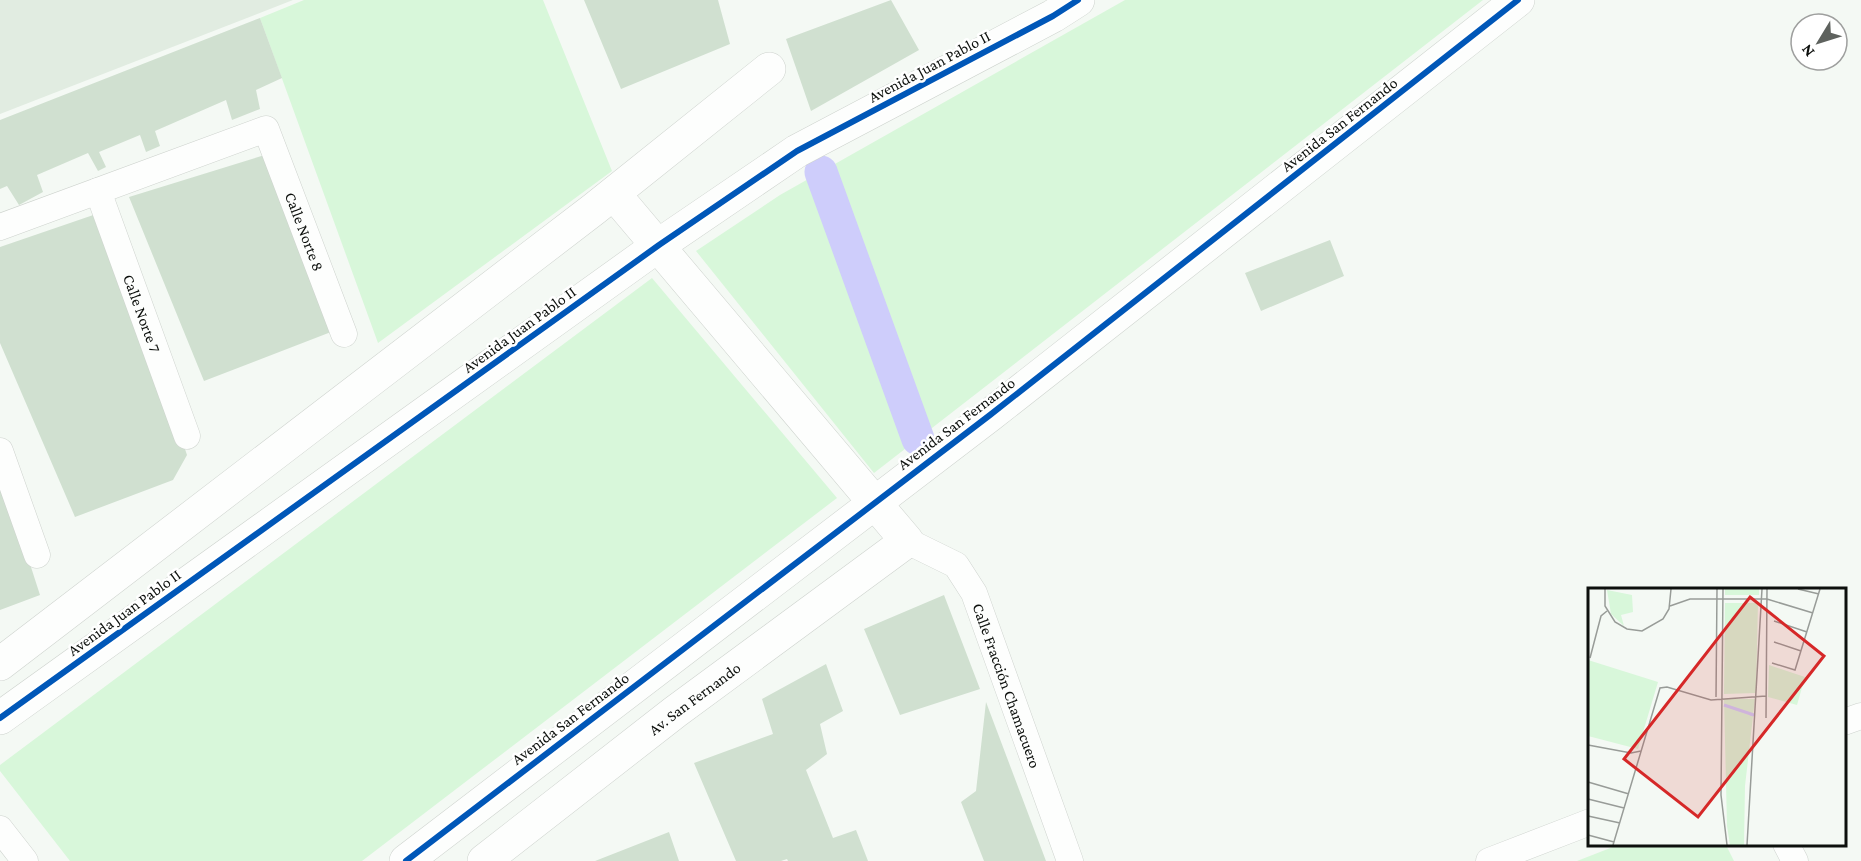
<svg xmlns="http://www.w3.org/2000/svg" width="1861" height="861" font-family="'Crimson Pro',serif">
	<rect width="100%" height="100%" fill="#f4f9f4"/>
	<path fill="#e1ece1" d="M 0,0 L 293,0 L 0,114 Z"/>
	<path fill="#d8f7da" d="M 304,0 L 543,0 L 612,171 L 378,343 L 260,18 Z
		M 1125,0 L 1483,0 L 874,473 L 696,251 L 780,195 Z
		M 652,278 L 837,498 L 362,861 L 70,861 L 0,771 L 0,765 Z
		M 1618,845 L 1726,845 L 1734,861 L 1577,861 Z"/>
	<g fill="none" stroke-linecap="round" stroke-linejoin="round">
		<path stroke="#cecdfb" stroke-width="33" d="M 833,205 L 821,172 L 918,439"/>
	</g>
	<path fill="#d0e0d0" d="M 584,0 L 718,0 L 730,44 L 621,89 Z
		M 891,0 L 919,50 L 811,111 L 786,39 Z
		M 260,18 L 282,78 L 256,90 L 260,109 L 232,120 L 226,100 L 155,131 L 160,146 L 146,152 L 140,135 L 99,152 L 106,167 L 98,171 L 88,153 L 37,175 L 43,192 L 19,205 L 7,186 L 0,189 L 0,120 Z
		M 268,154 L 331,332 L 204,381 L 129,197 Z
		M 105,211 L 187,455 L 173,480 L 75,517 L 0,343 L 0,247 Z
		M 1330,240 L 1344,276 L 1261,311 L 1245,273 Z
		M 0,471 L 40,595 L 0,610 Z
		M 944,595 L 980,689 L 900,715 L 864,629 Z
		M 826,664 L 843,711 L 820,724 L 827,754 L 806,770 L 833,838 L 856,830 L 868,861 L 788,861 L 787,859 L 781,861 L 736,861 L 694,763 L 773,734 L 762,699 Z
		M 986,702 L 1046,861 L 984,861 L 961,802 L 976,791 Z
		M 669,832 L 679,861 L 595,861 Z"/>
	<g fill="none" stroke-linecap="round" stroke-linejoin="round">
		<g stroke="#ced3ce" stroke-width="27">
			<g id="street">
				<path id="s1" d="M 98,191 L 187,436"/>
				<path id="s2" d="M 0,227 L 266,129 L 344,334"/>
				<path d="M 0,451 L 37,555"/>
				<path id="s3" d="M 907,541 L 956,565 L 974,593 L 1070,861"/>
				<path d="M 1844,722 L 1861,716"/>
				<path d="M 0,829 L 25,861"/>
				<path d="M 1786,844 L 1795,861"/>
				<path d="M 1489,861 L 1590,822"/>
			</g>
		</g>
		<g stroke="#ced3ce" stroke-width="34">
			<g id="secondary">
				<path d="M 0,664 L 594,209 L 769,69"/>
				<path d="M 0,718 L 659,245 L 797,151 L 1053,16 L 1078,0"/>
				<path d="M 406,861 L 990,415 L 1518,0"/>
				<path id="s4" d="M 484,861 L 675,712 L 907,541 L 614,194"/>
			</g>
		</g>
		<use href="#street" stroke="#fdfefd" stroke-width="26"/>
		<use href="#secondary" stroke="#fdfefd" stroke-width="33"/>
		<g stroke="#fff" stroke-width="10">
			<path id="cycleway" d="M 0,718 L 659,245 L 797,151 L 1053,16 L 1078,0
				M 406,861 L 990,415 L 1518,0"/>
		</g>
		<use href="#cycleway" stroke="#0057b8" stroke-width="6"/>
	</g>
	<g text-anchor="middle" stroke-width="5" stroke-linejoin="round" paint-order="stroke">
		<g font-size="16" fill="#0d100d" stroke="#fff">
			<text transform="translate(929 66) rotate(-28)" y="6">Avenida Juan Pablo II</text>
			<text transform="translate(1339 124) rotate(-38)" y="6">Avenida San Fernando</text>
			<text dy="6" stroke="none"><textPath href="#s2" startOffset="393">Calle Norte 8</textPath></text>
			<text dy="6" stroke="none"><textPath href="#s1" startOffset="130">Calle Norte 7</textPath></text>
			<text transform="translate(519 329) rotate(-36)" y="6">Avenida Juan Pablo II</text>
			<text transform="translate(956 423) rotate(-37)" y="6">Avenida San Fernando</text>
			<text transform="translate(124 612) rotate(-36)" y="6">Avenida Juan Pablo II</text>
			<text dy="6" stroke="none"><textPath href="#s3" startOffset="186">Calle Fracción Chamacuero</textPath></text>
			<text dy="6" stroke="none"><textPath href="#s4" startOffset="266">Av. San Fernando</textPath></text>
			<text transform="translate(570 718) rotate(-37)" y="6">Avenida San Fernando</text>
		</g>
	</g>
	<g transform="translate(1588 588)">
		<rect width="258" height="258" fill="#f4f9f4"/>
		<path d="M 137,1 L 171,1 L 171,7 L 137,7 ZM 19,2 L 44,7 L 45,24 L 33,27 L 36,38 L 23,26 ZM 137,15 L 170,15 L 168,105 L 136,106 ZM 0,72 L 70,94 L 50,161 L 0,148 ZM 181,77 L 217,89 L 209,117 L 180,109 ZM 136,111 L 167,111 L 157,198 L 156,257 L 142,257 L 139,238 Z" fill="#d8f7da"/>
		<path fill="none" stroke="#cecdfb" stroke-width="3" d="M 136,117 L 166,127 L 162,126"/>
		<path fill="none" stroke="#989c98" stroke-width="1.5" d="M 17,1 L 17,18 L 27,34 L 39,41 L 54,43 L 75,31 L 81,21 L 83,1M 135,1 L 133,207 L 139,257M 210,1 L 231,6M 82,18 L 102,11 L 179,11 L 225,25M 186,33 L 219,44M 186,54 L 213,63M 2,70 L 13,28 L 19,23M 184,75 L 207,82 L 232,1M 128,109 L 129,1M 178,130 L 179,1M 0,157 L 43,165 L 53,163M 0,194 L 41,206M 0,211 L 36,220M 0,228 L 32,235M 0,247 L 26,254M 25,257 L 72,100 L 79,99 L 123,112 L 178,108M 159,257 L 174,1"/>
		<path fill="#d62828" fill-opacity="0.15" stroke="#d62828" stroke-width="3" d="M 162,9 L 236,68 L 110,229 L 36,171 Z"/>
		<rect width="258" height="258" fill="none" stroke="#0d100d" stroke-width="3"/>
	</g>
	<g transform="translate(1819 42) rotate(232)"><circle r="28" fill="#ffffff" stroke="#9e9f9e" stroke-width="1.5"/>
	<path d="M0-4.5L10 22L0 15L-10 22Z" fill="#5e625e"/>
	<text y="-9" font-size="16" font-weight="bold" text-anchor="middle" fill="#0d100d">N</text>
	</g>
</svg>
